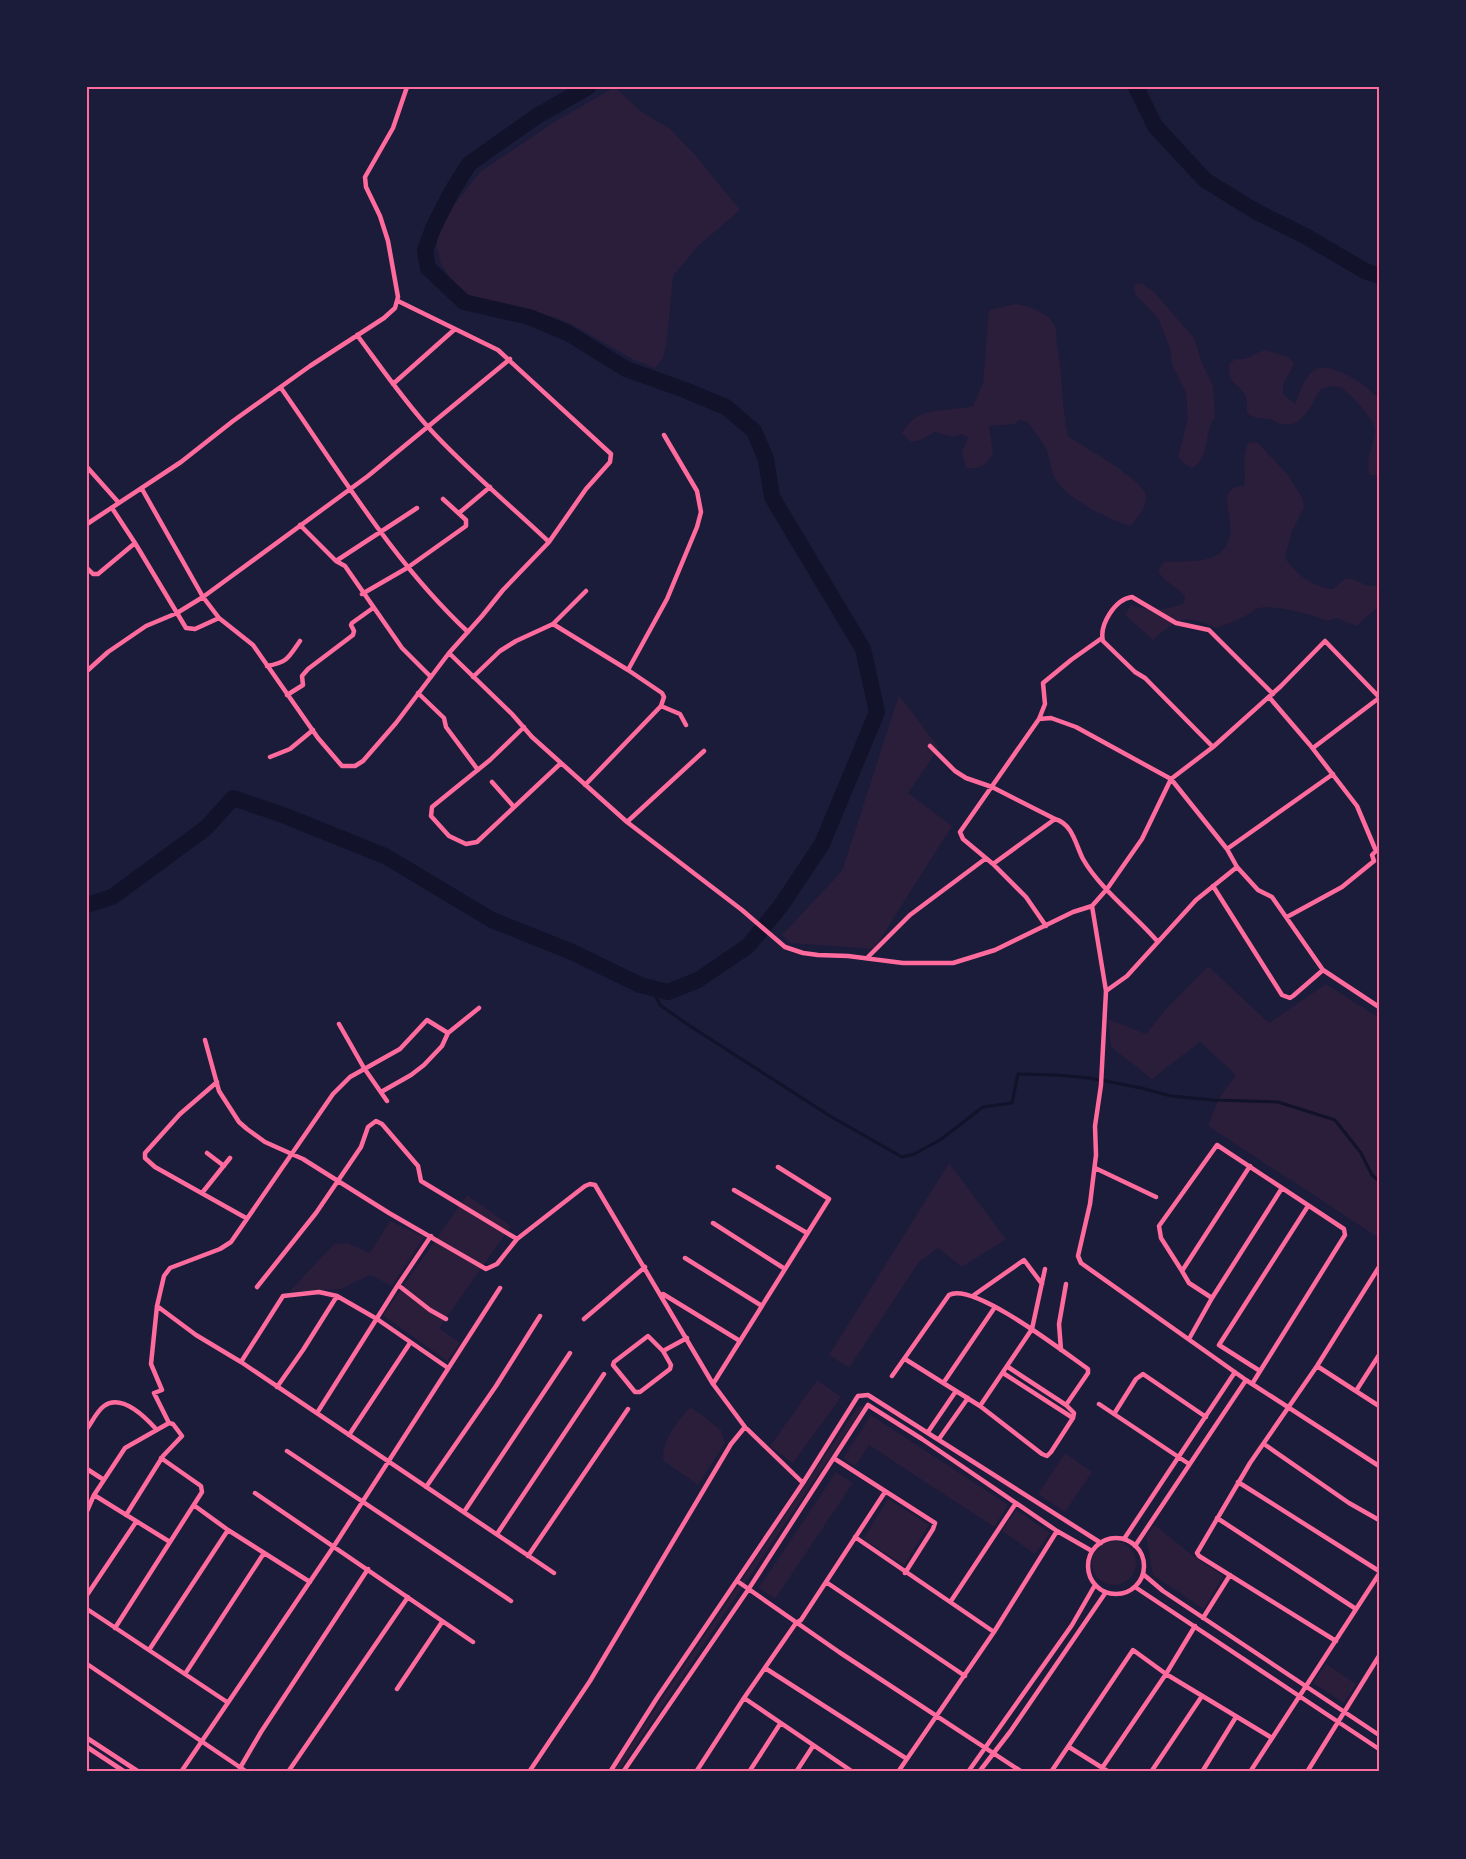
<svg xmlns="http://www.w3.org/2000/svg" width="1466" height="1859" font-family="Roboto,sans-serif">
	<rect width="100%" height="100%" fill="#1b1b3a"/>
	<path fill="#2a1e3b" d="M 615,87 L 640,111 L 670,129 L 695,155 L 740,210 L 697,247 L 673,276 L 667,339 L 663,358 L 655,368 L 634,360 L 573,325 L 557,318 L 470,296 L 450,278 L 441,264 L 437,247 L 437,240 L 451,209 L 480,172 L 556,121 Z
		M 1142,283 L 1155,293 L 1194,338 L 1202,363 L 1213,386 L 1215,417 C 1203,432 1212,456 1192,468 L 1186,465 L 1178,457 L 1188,419 L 1186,393 L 1172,364 L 1170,348 L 1158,318 L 1135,294 L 1134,285 Z
		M 1016,304 C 1029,306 1049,313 1055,326 C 1057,331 1056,339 1057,344 C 1063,375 1061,405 1068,436 C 1083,447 1145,480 1146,496 C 1147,507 1137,518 1131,526 C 1111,521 1067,499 1056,480 C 1050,471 1051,463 1048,454 C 1044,442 1034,432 1028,422 L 1020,420 L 1014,424 L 989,426 L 993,452 C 987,466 981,469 966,468 L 962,452 L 968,438 L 961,434 L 953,437 L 935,432 L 921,440 L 911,442 L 902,433 C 918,404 946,413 973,406 L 983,383 L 989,310 Z
		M 1265,350 L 1289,357 L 1294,364 L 1283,385 L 1283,394 L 1295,404 C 1300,394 1303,378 1313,371 C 1329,358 1368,386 1379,399 L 1378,475 L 1370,475 C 1364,458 1375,446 1375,429 C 1375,420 1348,390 1339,387 C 1332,385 1327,387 1321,389 C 1311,403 1305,428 1282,424 C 1277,424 1275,420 1269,419 C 1261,418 1255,419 1247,413 C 1247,409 1247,403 1246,398 C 1241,383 1226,385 1229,364 L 1235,359 C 1249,361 1253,353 1265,350 Z
		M 1249,442 L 1258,443 L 1288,475 L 1303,499 L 1304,508 L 1292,531 L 1285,557 C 1293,573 1315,588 1333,589 L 1345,579 L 1353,579 L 1368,586 L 1379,586 L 1379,606 L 1356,626 L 1337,618 L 1327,621 C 1315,615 1272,604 1259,608 C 1254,609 1251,613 1247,615 C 1237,621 1226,624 1216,628 C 1183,614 1179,617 1153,640 L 1125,615 L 1131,605 C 1148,612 1166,610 1183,604 L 1185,597 C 1178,586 1164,583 1158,571 L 1164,562 C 1178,561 1202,563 1215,556 C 1252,536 1205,487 1244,486 C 1247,468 1240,459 1249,442 Z
		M 899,695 L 939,748 L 908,793 L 952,826 L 874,949 L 791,943 L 782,935 L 842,871 Z
		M 1208,966 L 1269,1023 L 1326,984 L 1379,1018 L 1379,1238 L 1208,1126 L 1219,1098 L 1236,1075 L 1200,1042 L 1152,1079 L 1111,1047 L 1108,1019 L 1146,1034 L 1167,1008 Z
		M 949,1163 L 1006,1239 L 962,1267 L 938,1248 L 919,1262 L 849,1368 L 829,1355 Z
		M 467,1195 L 511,1226 L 439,1328 L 460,1343 L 447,1361 L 383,1315 Z
		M 390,1221 L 424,1237 L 392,1286 L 370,1275 L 341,1289 L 289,1292 L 334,1244 L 348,1243 L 370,1253 Z
		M 817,1380 L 841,1397 L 793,1463 L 770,1446 Z
		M 859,1405 L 863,1408 L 618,1772 L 613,1772 Z
		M 690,1408 L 694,1409 L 721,1430 L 725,1443 L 698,1485 L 664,1461 C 658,1446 679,1418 690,1408 Z
		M 871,1415 L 1008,1505 L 994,1527 L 869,1445 L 855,1466 L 843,1458 Z
		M 1065,1453 L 1092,1472 L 1065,1512 L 1038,1494 Z
		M 836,1472 L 853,1483 L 775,1599 L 759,1588 Z
		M 888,1499 L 929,1525 L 904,1565 L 863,1539 Z
		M 1016,1510 L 1050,1533 L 1035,1554 L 1002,1531 Z
		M 1155,1525 L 1193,1556 L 1223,1576 L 1204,1609 L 1153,1575 L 1146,1536 Z
		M1092 1563a22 22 0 1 1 44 0a22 22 0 1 1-44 0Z
		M 1326,1664 L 1356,1684 L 1344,1703 L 1313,1683 Z"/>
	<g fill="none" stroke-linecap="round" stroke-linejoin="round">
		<path stroke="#12122b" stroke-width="3" d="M 652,988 L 660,1005 L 690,1026 L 830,1116 L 902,1157 L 914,1154 L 940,1140 L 983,1107 L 1012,1103 L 1018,1074 L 1057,1075 L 1090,1078 L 1141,1088 L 1171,1096 L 1213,1100 L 1278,1102 L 1335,1120 L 1361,1153 L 1372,1175 L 1379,1181"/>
		<path stroke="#12122b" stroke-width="16" d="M 1136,87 L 1155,126 L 1205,180 L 1255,211 L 1307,237 L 1365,271 L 1379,276
			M 87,905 L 112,897 L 206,828 L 233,798 L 283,815 L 385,856 L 492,920 L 572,952 L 640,985 L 668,992 L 698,980 L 748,946 L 780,907 L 822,844 L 877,712 L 863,649 L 772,497 L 766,459 L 754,431 L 726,407 L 685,390 L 626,369 L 568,333 L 529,317 L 464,302 L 428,268 L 425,250 L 434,226 L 452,191 L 469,164 L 537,116 L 588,87"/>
		<path stroke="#ff6b9d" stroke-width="4.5" d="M 357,335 C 380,366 402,398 428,427 C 465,468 509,504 549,542
			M 393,384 L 455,329
			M 281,388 C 340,472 393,562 468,632
			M 87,467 L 119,503
			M 142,489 L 203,597 L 219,618 L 253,645 L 318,738 L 342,766 L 355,766 L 363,761 L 396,723 L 449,653 L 482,616 L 503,590 L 549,542 L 586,489 L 610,462 L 611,454 L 498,350 L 398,301
			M 112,508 L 135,543 L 186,628 L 195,629 L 219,618
			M 459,513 L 490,487
			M 87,524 L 181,462 L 233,421 L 310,366 L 384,318 L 395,308 L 398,297 L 388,241 L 380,216 L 366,187 L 365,177 L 393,128 L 407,87
			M 300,525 L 336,561 L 345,566 L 402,648 L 431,677
			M 336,561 L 417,508
			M 87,568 L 93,574 L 98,574 L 135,543
			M 362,594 L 407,568 L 466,526 L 466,520 L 443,499
			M 553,624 L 628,670 L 667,599 L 697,527 L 701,512 L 697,491 L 664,435
			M 449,653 L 512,714 L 532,737 L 627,822 L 742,910 L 785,947 L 803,953 L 818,955 L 848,956 L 903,963 L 953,963 L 995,950 L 1073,912 L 1092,906
			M 267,666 C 288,662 288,658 300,641
			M 87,671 L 108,652 L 146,626 L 177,613 L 203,597 L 368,476 L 510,359
			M 473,677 L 500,651 L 516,641 L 553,624 L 586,591
			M 418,693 L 444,718 L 446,727 L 478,770
			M 287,695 L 303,685 L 302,676 L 308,669 L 353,635 L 354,631 L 351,625 L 352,623 L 373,608
			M 1269,697 L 1310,745 L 1357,806 L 1376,851 L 1372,855 L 1374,861 L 1342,887 L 1287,917
			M 1379,697 L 1325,641 L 1281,686 L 1213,747 L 1171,779 L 1142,839 L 1107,889 L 1092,906 L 1106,991 L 1101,1085 L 1095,1126 L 1096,1155 L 1090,1204 L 1078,1256 L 1081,1263 L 1246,1380 L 1379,1466
			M 661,706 L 680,714 L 686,725
			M 1039,719 L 1051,718 L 1076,727 L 1171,779 L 1227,849 L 1237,867 L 1258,890 L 1272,897 L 1323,970 L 1379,1007
			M 524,727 L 490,760 L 432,807 L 431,816 L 449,836 L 466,844 L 477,842 L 561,763
			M 930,746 L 955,771 L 966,778 L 992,787 L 1055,819
			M 1213,747 L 1145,678 L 1135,672 L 1103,641 C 1099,625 1115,599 1132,597 L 1176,623 L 1209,630 L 1273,694
			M 1313,748 L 1379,698
			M 270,757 L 290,749 L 313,730
			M 492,782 L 514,807
			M 585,785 L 661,706 L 664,697 L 662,693 L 628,670
			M 627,822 L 704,751
			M 1227,849 L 1333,774
			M 993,864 L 1055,819 C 1073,824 1076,846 1083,859 C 1100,889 1136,916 1158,942
			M 1213,886 L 1282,995 L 1290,998 L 1293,996 L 1323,970
			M 1046,926 L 1026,897 L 993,864 L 963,839 L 960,832 L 1039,719 L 1045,704 L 1043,683 L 1071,660 L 1102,638
			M 867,958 L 910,915 L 985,859
			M 1106,991 L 1127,976 L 1196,900 L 1237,867
			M 339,1024 L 364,1068 L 387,1101
			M 205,1040 L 219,1091 L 239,1122 L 247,1129 L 265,1142 L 303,1159 L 389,1213 L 486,1269 L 497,1264 L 517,1239 L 585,1186 L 590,1184 L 595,1185 L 713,1384 L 745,1427 L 803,1483
			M 217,1082 L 180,1114 L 145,1153 L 145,1158 L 155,1167 L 246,1218
			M 381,1092 L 411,1075 L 424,1065 L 442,1046 L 448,1033 L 479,1008
			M 207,1153 L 224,1166
			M 1095,1168 L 1156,1197
			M 734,1190 L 807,1233
			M 202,1193 L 230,1158
			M 713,1223 L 785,1269
			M 685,1258 L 762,1306
			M 1182,1271 L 1161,1238 L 1159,1226 L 1217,1145 L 1344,1229 L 1345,1235 L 1252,1384
			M 398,1285 L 430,1310 L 446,1319
			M 257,1287 L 316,1213 L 361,1147 L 368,1127 L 376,1121 L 382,1124 L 418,1166 L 421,1181 L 517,1239
			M 663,1294 L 740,1341
			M 974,1295 L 1024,1260 L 1042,1284
			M 1212,1298 L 1189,1283 L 1182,1271 L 1250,1166
			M 157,1306 L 196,1335 L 241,1362 L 554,1573
			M 584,1319 L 645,1267
			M 1189,1339 L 1212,1298 L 1282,1188
			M 1061,1350 L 1059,1324 L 1066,1284
			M 663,1351 L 671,1365 L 670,1369 L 640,1392 L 635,1392 L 613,1365 L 614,1362 L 648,1336 L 663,1351 L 687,1338
			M 905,1359 L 980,1406 L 1042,1454 L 1047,1456 L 1051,1452 L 1073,1418
			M 241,1362 L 283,1296 L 319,1292 L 337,1296 L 377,1319 L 448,1368
			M 1317,1366 L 1379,1406
			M 1008,1367 L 1066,1405 L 1074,1413 L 1073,1418
			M 1260,1371 L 1219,1345 L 1308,1206
			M 1003,1373 L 1073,1418
			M 892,1376 L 949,1295 C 973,1281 1065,1353 1088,1369 L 1088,1373 L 1066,1405
			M 944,1382 L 995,1307
			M 713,1384 L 829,1199 L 778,1167
			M 277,1387 L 303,1350 L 337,1296
			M 1356,1391 L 1379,1355
			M 868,1395 L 1101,1543
			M 1099,1404 L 1189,1464
			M 868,1405 L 922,1439 L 1057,1531 L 1092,1551
			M 980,1406 L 1032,1329 L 1045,1269
			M 317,1413 L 398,1285 L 431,1236
			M 1114,1414 L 1136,1379 L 1143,1374 L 1206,1417
			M 87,1429 C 92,1422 97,1411 104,1406 C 122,1393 146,1418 156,1429
			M 928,1432 L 956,1391
			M 349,1435 L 410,1343
			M 939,1439 L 968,1398
			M 1264,1444 L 1349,1503 L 1379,1520
			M 287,1451 L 511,1601
			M 835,1459 L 935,1523 L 933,1529 L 905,1573
			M 87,1469 L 104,1480
			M 1238,1482 L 1379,1571
			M 426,1487 L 496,1386 L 540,1316
			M 255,1493 L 473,1642
			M 94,1495 L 170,1542
			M 195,1506 L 228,1530 L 310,1582
			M 87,1511 L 94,1495 L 125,1448 L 169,1423
			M 464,1512 L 570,1353
			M 126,1515 L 163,1456 L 182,1436 L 173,1424 L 169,1423 L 154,1393 L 162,1390 L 151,1364 L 157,1306 L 164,1276 L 170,1268 L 220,1249 L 231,1242 L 333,1094 L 350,1077 L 400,1049 L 427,1020 L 448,1033
			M 1217,1518 L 1356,1609
			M 497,1534 L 604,1374
			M 855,1537 L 994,1632
			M1088 1566a28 28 0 1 1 56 0a28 28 0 1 1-56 0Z
			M 1124,1539 L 1235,1372
			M 1135,1546 L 1246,1380
			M 528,1556 L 628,1409
			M 1143,1574 L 1163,1591 L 1379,1735
			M 737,1581 L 839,1652 L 1022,1772
			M 826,1582 L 965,1676
			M 1135,1587 L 1379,1749
			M 87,1595 L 136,1522
			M 951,1601 L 1016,1503
			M 87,1609 L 227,1702
			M 1203,1618 L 1230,1575
			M 115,1628 L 202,1492 L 201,1486 L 161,1458
			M 1336,1641 L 1199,1556 L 1197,1553 L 1250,1463 L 1317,1366 L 1379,1267
			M 149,1650 L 228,1530
			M 87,1664 L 247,1772
			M 765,1668 L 907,1759
			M 185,1674 L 264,1553
			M 397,1689 L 442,1622
			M 744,1698 L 853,1772
			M 87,1738 L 139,1772
			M 87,1747 L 125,1772
			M 1069,1747 L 1109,1772
			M 240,1768 L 261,1732 L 368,1569
			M 1102,1768 L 1166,1674 L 1195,1626
			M 181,1772 L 334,1546 L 500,1288
			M 288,1772 L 408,1597
			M 529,1772 L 590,1681 L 731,1444 L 745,1427
			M 610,1772 L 657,1698 L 803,1483 L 856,1399 L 858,1396 L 868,1395
			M 623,1772 L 748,1590 L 868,1405
			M 696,1772 L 744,1698 L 796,1623 L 801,1620 L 885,1492
			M 749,1772 L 780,1724
			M 796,1772 L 813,1746
			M 898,1772 L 994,1632 L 1057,1531
			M 968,1772 L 1072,1625 L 1095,1585
			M 979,1772 L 1010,1732 L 1106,1592
			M 1051,1772 L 1133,1650 L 1166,1674 L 1272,1738
			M 1151,1772 L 1202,1696
			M 1202,1772 L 1236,1717
			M 1250,1772 L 1379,1574
			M 1307,1772 L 1379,1656"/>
	</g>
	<rect width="1466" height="1859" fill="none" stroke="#1b1b3a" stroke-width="177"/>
	<rect x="88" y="88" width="1290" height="1682" fill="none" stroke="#ff6b9d" stroke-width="2"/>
</svg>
